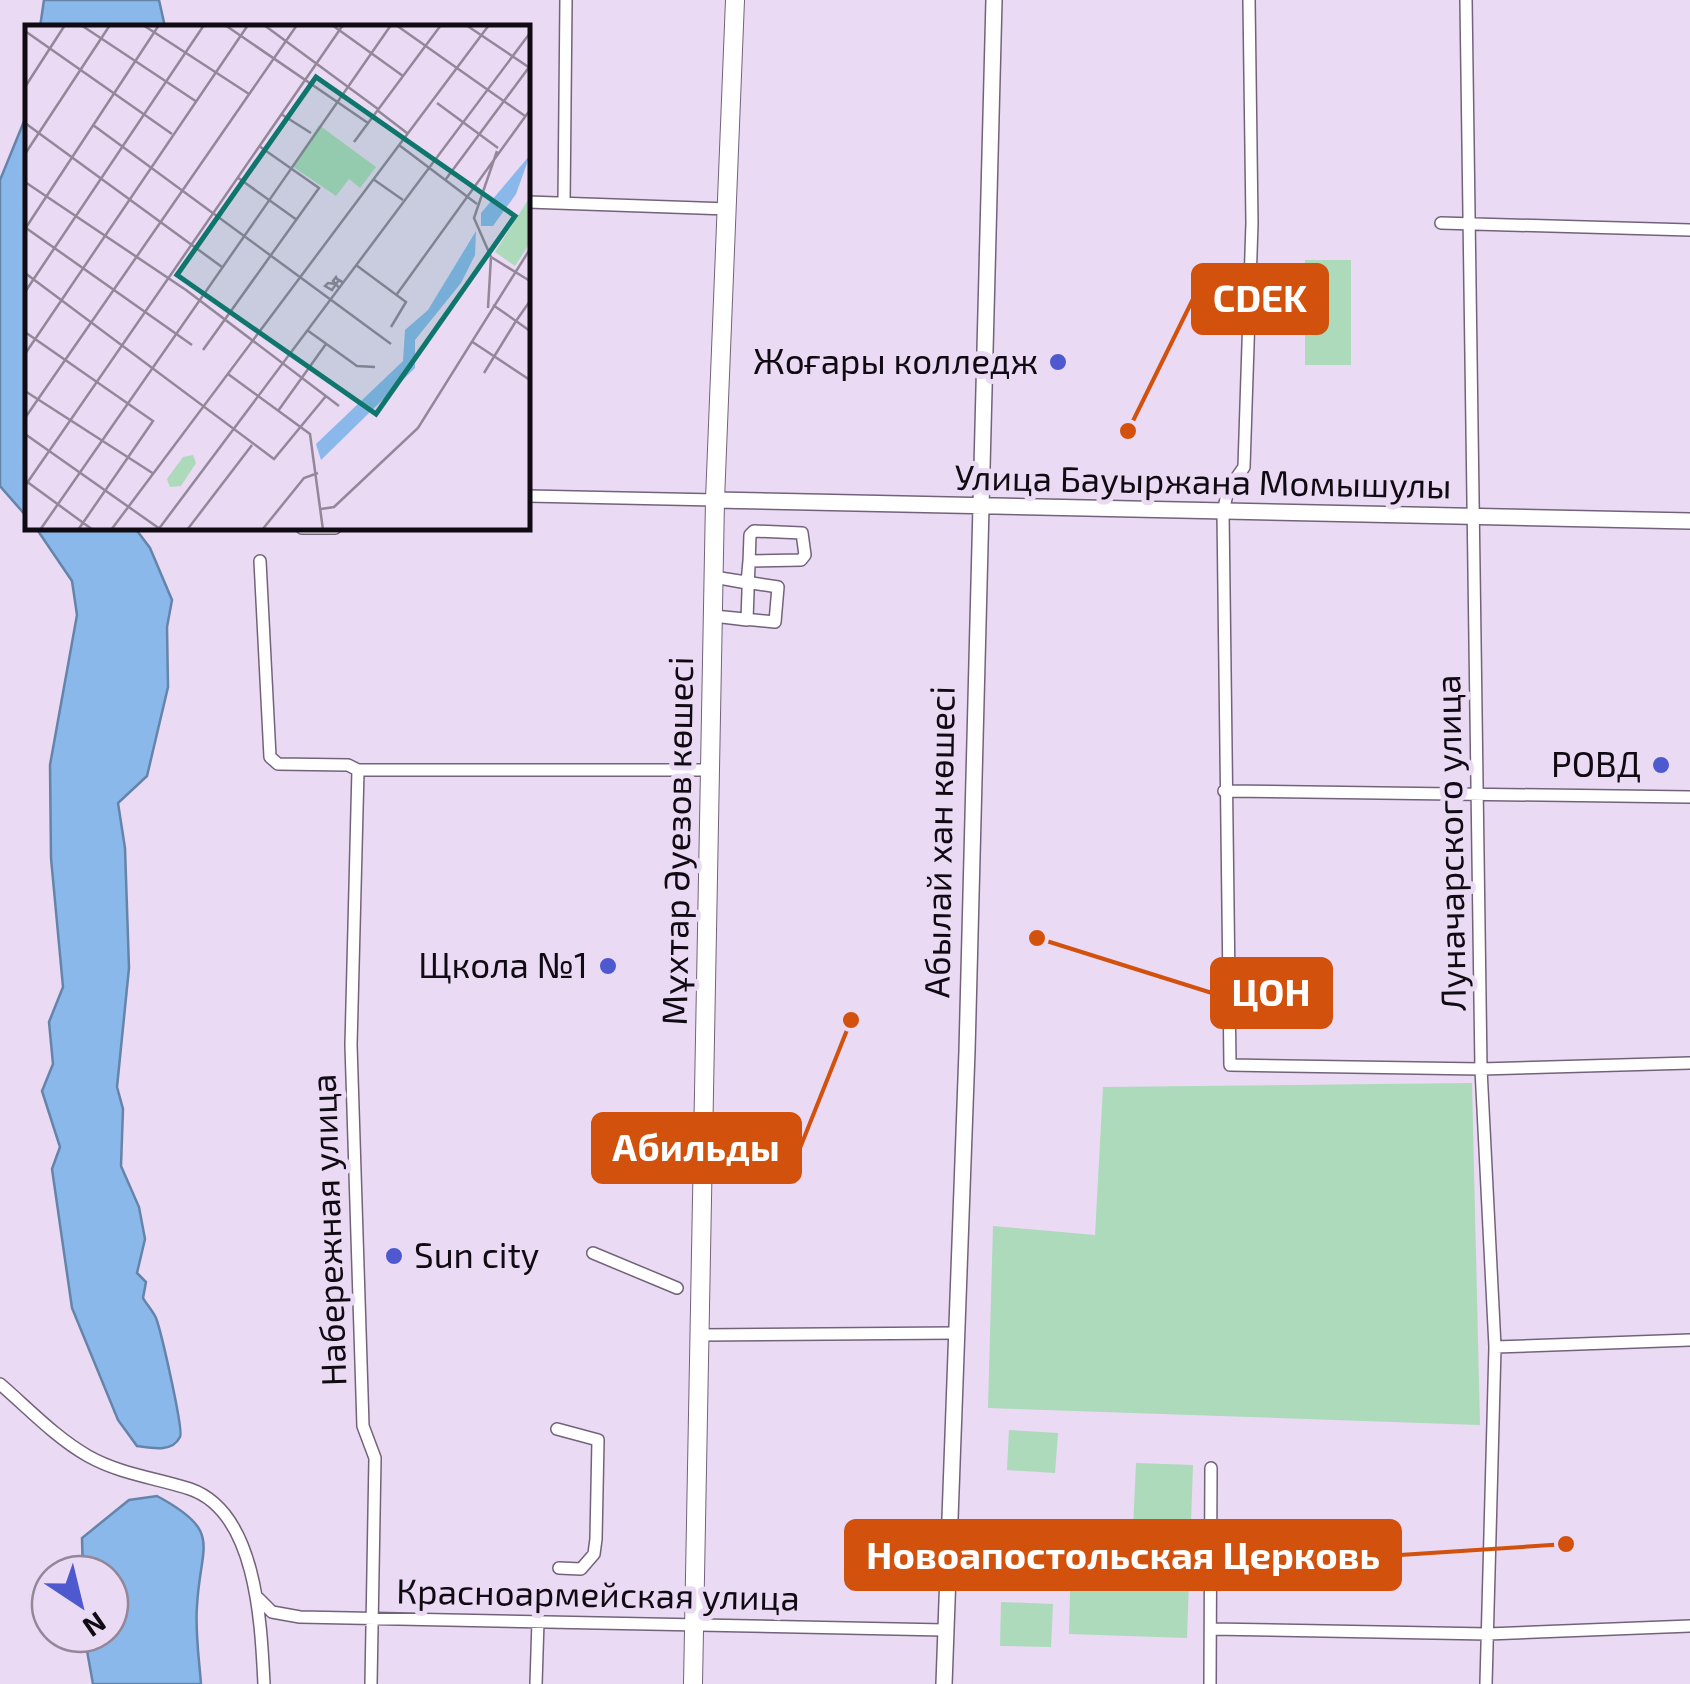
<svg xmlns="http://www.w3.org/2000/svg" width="1690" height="1684" font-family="'Exo 2',sans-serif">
	<rect width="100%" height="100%" fill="#eadaf3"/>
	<path fill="#acdabb" d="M 1305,260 L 1351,260 L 1351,365 L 1305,365 Z
		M 1472,1083 L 1480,1425 L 988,1408 L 993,1226 L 1095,1235 L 1103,1087 Z
		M 1009,1430 L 1058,1433 L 1055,1473 L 1007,1470 Z
		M 1136,1463 L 1193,1465 L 1187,1638 L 1069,1634 L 1071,1553 L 1161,1555 L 1161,1529 L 1133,1528 Z
		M 1001,1602 L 1053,1604 L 1051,1647 L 1000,1646 Z"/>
	<path fill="#8ab8ea" stroke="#6584aa" stroke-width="2.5" d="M 44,0 L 159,0 L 165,27 L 40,27 Z
		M 27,114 L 27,517 L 0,486 L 0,180 Z
		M 36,528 L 135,528 L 150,548 L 172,600 L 167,627 L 168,687 L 147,776 L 118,803 L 125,848 L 129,968 L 117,1087 L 123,1109 L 121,1166 L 139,1207 L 145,1239 L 137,1273 L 146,1282 L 143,1298 C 147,1305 153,1311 156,1318 C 161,1331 184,1431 180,1437 C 172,1453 151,1448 137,1446 L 118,1420 L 72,1308 L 52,1169 L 60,1147 L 42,1091 L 53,1064 L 49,1022 L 63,987 L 51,858 L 50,765 L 77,615 L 72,581 Z
		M 157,1496 C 224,1532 200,1544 197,1606 C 195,1631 199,1658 201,1684 L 93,1684 L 84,1634 L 110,1634 L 110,1574 L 83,1574 L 82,1538 L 129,1500 Z"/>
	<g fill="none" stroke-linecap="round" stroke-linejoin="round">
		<g stroke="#72637a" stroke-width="14">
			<path id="minor" d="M 1249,0 L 1252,223 L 1244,467 L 1228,490 L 1223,512 L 1230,1065 L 1481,1069 L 1690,1063
				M 1466,0 L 1481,1069 L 1495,1347 L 1486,1684
				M 528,202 L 728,209
				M 564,203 L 566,0
				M 1441,223 L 1690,230
				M 528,496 L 715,500
				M 302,528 L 335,528
				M 260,561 L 270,757 L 278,764 L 348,765 L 358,770 L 712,770
				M 714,577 L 747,583 L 749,561 L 801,560 L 805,555 L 802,533 L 754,531 L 750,535 L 747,620 L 714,616 C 734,618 755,620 775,622 L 778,587 L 714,577
				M 358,770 L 351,1045 L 363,1426 L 375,1458 L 371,1684
				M 1224,791 L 1690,797
				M 593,1253 L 677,1288
				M 701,1335 L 956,1333
				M 1495,1347 L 1690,1340
				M 0,1384 C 28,1408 56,1438 88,1456 C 120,1474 156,1478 190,1489 C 257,1512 261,1624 264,1684
				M 557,1429 L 598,1440 L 596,1539 L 594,1554 L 581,1569 L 559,1568
				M 258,1598 L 272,1612 L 300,1617 L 944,1630
				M 1211,1629 L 1488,1634 L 1690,1626
				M 536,1684 L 538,1621
				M 1210,1684 L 1211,1468"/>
		</g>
		<g stroke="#72637a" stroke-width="18">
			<path id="tertiary" d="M 715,500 L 1690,521
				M 944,1684 L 967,1051 L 994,0"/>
		</g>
		<g stroke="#72637a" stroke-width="20">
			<path id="secondary" d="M 693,1684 L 715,500 L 735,0"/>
		</g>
		<use href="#minor" stroke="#fff" stroke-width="11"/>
		<use href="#tertiary" stroke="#fff" stroke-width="15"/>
		<use href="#secondary" stroke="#fff" stroke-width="18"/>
	</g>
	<g fill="#4f59cf" stroke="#eadaf3" stroke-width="4">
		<circle cx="1058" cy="362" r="10"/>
		<circle cx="1661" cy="765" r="10"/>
		<circle cx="608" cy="966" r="10"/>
		<circle cx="394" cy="1256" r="10"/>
	</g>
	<g text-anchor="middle" stroke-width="10" stroke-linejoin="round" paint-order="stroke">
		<g font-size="35" fill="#100a13" stroke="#eadaf3" text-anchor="end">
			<text x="1038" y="374">Жоғары колледж</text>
			<text x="1641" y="777">РОВД</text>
			<text x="588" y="978">Щкола №1</text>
			<text x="414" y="1268" text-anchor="start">Sun city</text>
		</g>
		<g font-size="35" fill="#100a13" stroke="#eadaf3">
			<text transform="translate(1203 482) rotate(1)" y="12">Улица Бауыржана Момышулы</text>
			<text transform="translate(678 841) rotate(-89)" y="12">Мұхтар Әуезов көшесі</text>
			<text transform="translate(940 842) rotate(-89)" y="12">Абылай хан көшесі</text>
			<text transform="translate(1451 843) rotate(-91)" y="12">Луначарского улица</text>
			<text transform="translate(329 1230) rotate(-92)" y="12">Набережная улица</text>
			<text transform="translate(598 1595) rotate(1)" y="12">Красноармейская улица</text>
		</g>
	</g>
	<g transform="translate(25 25)">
		<rect width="505" height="505" fill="#eadaf3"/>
		<path d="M 294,100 L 351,142 L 335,163 L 324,154 L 311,171 L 267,141 ZM 505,172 L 505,218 L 490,241 L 470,227 ZM 168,430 L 171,438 L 156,461 L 145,462 L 142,454 L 158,432 Z" fill="#acdabb"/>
		<path d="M 505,130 L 491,169 L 468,201 L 456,201 L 456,188 ZM 451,206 L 450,230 L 436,258 L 390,315 L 390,343 L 296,435 L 291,419 L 378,336 L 380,305 L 403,285 Z" fill="#8ab8ea"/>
		<path fill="none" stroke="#938799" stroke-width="2.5" d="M 56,0 L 172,77M 118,0 L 224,69M 200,0 L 343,98M 239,0 L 353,84M 307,0 L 378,51M 371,0 L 500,91M 441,0 L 505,43M 0,6 L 147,109M 0,62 L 40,0M 412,78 L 473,123M 352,85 L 382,108M 256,89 L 286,108M 0,98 L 197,242M 68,100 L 366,319M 329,117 L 416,0M 374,120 L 452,179M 0,129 L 85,0M 212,152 L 272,195M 348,154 L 378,175M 421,154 L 505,41M 0,157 L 161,265 L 314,381M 1,203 L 167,320M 0,204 L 134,0M 466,232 L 505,256M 331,240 L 381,277 L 366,302M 0,248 L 249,434 L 301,371M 314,263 L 311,259 L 303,258 L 300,261 L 307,265 L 311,259 L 314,255 L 316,256 L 318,258 L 314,255 L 312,254 L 311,252 L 308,256 L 311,259 L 314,263M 0,267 L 179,0M 372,269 L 505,85M 505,276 L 491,296 L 505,306M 463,283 L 466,232 L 449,193 L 472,126M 282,305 L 332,341 L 350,342M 0,307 L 128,396 L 53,505M 446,316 L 505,355M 178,325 L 294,163 L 234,121M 0,329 L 223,0M 459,348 L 491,296 L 468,280M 203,349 L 285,409 L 298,505M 0,366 L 129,449M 253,386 L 301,319M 0,393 L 272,0M 0,409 L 135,504M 1,456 L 68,505M 0,461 L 318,0M 296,484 L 309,482 L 393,403 L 505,224M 15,505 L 366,0M 86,505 L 464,0M 133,505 L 505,8M 162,505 L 227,420M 237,505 L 279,453 L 293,448"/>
		<path fill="#0f766e" fill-opacity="0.15" stroke="#0f766e" stroke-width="5" d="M 291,52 L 490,191 L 351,389 L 152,250 Z"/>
		<rect width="505" height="505" fill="none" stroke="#100a13" stroke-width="5"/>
	</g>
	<path fill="none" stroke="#d2510d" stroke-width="4" d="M1128 431L1193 299M1037 938L1212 993M851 1020L800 1148M1566 1544L1400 1555"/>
	<g fill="#d2510d" stroke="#eadaf3" stroke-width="4">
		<circle cx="1128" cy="431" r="10"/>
		<circle cx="1037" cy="938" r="10"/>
		<circle cx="851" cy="1020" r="10"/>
		<circle cx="1566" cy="1544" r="10"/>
	</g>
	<g fill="#d2510d" stroke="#d2510d" stroke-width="4">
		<rect x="1193" y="265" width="134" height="68" rx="10"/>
		<rect x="1212" y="959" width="119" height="68" rx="10"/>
		<rect x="593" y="1114" width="207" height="68" rx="10"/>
		<rect x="846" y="1521" width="554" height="68" rx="10"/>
	</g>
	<g font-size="38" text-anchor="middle" font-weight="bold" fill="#fff">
		<text x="1260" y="312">CDEK</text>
		<text x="1271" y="1006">ЦОН</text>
		<text x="696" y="1161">Абильды</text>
		<text x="1123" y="1569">Новоапостольская Церковь</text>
	</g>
	<g transform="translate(80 1604) rotate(145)"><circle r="48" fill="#eadaf3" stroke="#938799" stroke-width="2.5"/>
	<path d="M0-8L18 38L0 25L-18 38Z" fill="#4f59cf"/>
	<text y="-15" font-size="28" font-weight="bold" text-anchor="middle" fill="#100a13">N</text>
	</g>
</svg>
